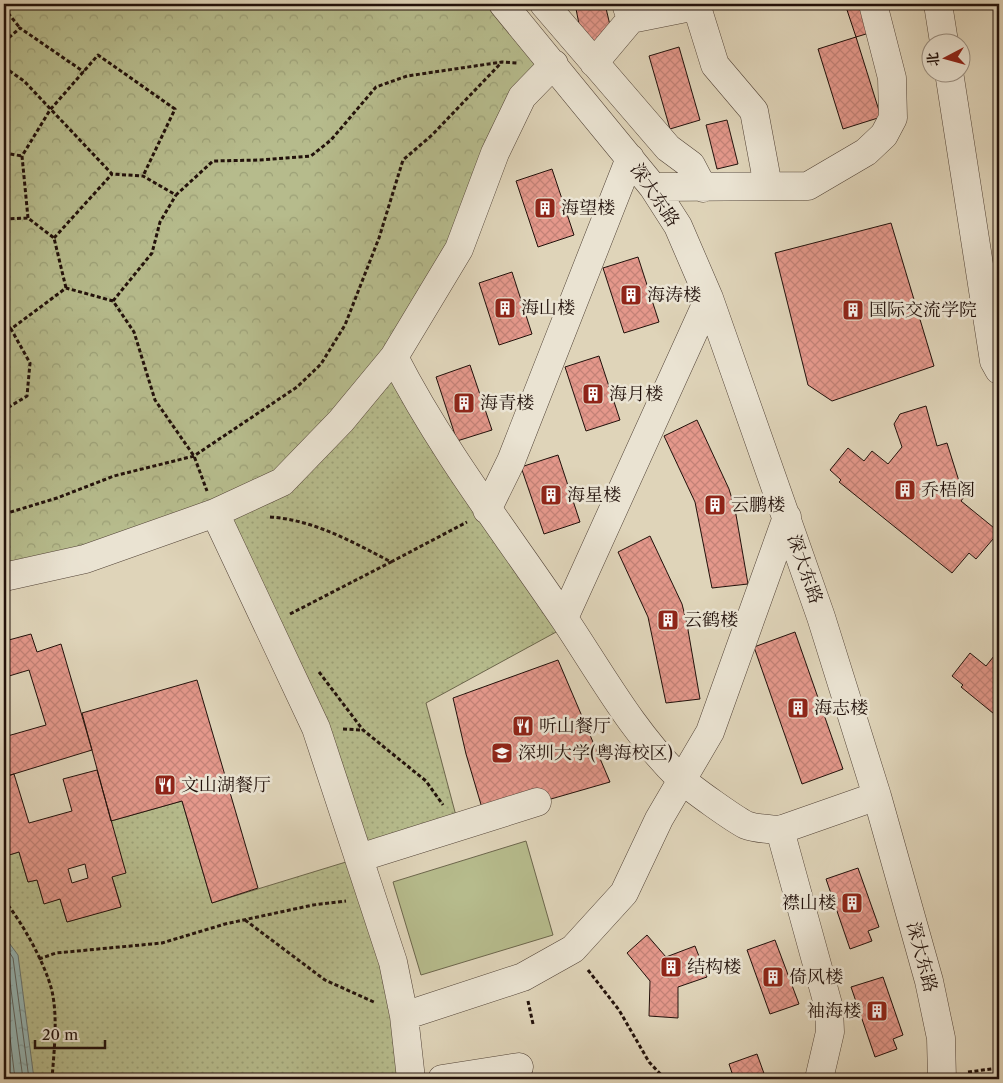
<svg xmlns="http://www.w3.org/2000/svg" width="1003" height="1083" font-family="'Libre Caslon Text','Noto Serif SC',serif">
	<defs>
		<pattern id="forest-crowns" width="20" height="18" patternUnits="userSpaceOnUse" patternTransform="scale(1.25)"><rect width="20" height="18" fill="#b6bb8c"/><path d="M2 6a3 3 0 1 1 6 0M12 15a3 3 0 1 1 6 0" fill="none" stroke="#9ca077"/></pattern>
		<pattern id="park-dots" width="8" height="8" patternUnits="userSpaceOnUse" patternTransform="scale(1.25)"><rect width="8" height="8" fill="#b6bb8c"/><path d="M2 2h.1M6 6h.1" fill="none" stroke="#9ca077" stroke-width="1.8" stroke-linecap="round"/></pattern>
		<pattern id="water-ripples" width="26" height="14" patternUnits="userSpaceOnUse" patternTransform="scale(1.25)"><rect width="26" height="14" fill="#95b7b7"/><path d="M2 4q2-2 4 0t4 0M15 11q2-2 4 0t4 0" fill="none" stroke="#809c9c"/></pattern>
		<pattern id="building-cross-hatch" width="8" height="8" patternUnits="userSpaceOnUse" patternTransform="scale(1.25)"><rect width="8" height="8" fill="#e4988b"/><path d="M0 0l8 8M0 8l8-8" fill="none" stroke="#c38277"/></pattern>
	</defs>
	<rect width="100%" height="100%" fill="#dfd4b9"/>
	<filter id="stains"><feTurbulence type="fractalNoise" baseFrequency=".004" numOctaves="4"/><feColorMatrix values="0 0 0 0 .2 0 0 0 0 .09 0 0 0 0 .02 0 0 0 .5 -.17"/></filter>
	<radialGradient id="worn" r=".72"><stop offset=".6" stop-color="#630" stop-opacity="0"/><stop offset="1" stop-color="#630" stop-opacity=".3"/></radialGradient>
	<path fill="url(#forest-crowns)" stroke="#6c664c" d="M 4,4 L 503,4 L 554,64 L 459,249 L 282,482 L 4,577 Z"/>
	<path fill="url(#park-dots)" stroke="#6c664c" d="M 394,357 L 558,631 L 426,703 L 459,827 L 359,858 L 411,1079 L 4,1079 L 4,838 L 9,855 L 19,852 L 28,882 L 37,880 L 44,903 L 60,899 L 67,922 L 121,906 L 112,877 L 111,821 L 182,801 L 212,903 L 359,858 L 215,513 L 282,482 Z"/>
	<path fill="#b6bb8c" stroke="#6c664c" d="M 526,841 L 553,935 L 421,975 L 393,882 Z"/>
	<path fill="url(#water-ripples)" stroke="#677572" d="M 4,936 L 18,955 L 34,1079 L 4,1079 Z"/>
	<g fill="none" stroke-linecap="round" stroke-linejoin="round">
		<path stroke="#5c6461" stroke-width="1" d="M 4,944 L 13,958 L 29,1079
			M 4,955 L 7,960 L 23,1079
			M 4,987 L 15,1079"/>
	</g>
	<path fill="url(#building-cross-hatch)" stroke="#22110b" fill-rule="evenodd" d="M 575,4 L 605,4 L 613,38 L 583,44 Z
		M 845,4 L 867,4 L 876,31 L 856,37 Z
		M 856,37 L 881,117 L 843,129 L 818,49 Z
		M 679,47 L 700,120 L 670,129 L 649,56 Z
		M 727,120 L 738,164 L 717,169 L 706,125 Z
		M 552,169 L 574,235 L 538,247 L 516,181 Z
		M 891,223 L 934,366 L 832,401 L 808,385 L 775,253 Z
		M 638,257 L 659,322 L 624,333 L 603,268 Z
		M 512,272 L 532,334 L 499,345 L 479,283 Z
		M 599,356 L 620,420 L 586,431 L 565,367 Z
		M 470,365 L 492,430 L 457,441 L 436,377 Z
		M 926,406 L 937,446 L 947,443 L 964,497 L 961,501 L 999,532 L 976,559 L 969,553 L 952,573 L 839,482 L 841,480 L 830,470 L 848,448 L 864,461 L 872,451 L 888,464 L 902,447 L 894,424 L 900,414 Z
		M 697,420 L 729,489 L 735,509 L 748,584 L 712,588 L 695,502 L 664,436 Z
		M 558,455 L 580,522 L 544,534 L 521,467 Z
		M 650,536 L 682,604 L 687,624 L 700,699 L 666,703 L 648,617 L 618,552 Z
		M 795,632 L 843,769 L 802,784 L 754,647 Z
		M 31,634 L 37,652 L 61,644 L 92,750 L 4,777 L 4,737 L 46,725 L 29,670 L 9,676 L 4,661 L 4,635 L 5,641 Z
		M 970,653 L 986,666 L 994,656 L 999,661 L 999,718 L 961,687 L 963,685 L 952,676 Z
		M 558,660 L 610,782 L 485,818 L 466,754 L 453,698 Z
		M 197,680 L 258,888 L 212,903 L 182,801 L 111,821 L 82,713 Z
		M 97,770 L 126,873 L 112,877 L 121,907 L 67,922 L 60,899 L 44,904 L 37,880 L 28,882 L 19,852 L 9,855 L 4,838 L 4,777 L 14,774 L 29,823 L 72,811 L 63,779 ZM 85,864 L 88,878 L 72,883 L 68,869 Z
		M 858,868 L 879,927 L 868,931 L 872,941 L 850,949 L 826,879 Z
		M 647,935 L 666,957 L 695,946 L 707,977 L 678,987 L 678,1018 L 649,1016 L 650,981 L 627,953 Z
		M 775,940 L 799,1004 L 770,1014 L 747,950 Z
		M 883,977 L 903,1035 L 893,1039 L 897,1049 L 875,1057 L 851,987 Z
		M 757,1054 L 766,1079 L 734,1079 L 729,1064 Z"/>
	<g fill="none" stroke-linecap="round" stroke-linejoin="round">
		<g stroke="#514236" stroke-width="29">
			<path id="minor" d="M 503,4 L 653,187 L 678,226 L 709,298 L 821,617 L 877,796 L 929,981 L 941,1038 L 942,1079
				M 544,4 L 668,148 L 691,165 L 703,188
				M 626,4 L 631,19 L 696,6
				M 696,4 L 715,65 L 754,111 L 768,186
				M 938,4 L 944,42
				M 594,63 L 631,19
				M 949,72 L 994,361 L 999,370
				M 653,187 L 808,186 L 866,152 L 884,135 L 893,118 L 892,78 L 873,4
				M 394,357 C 442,451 507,534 565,620 C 601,674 634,734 681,779 C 692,789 734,819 746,825 C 756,829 769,829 780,830 L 877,796
				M 487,510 L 511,461 L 630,158
				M 215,513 L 316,728 L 393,962 L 404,1016 L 411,1079
				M 4,577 L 85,559 L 215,513 L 282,482 L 341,421 L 394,357 L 459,249 L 495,153 L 522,97 L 554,64
				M 564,618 L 709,298
				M 780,830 L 829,1008 L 830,1032 L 819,1079
				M 359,858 L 537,802
				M 404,1016 L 523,977 L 573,949 L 624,893 L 659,819 L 710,732 L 787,517
				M 442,1079 L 519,1067"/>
		</g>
		<path stroke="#22110b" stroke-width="3" stroke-dasharray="4 2.5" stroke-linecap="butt" d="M 4,8 L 20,28
			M 4,42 L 20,28 L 84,72
			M 4,67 L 24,81 L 112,174 L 143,176 L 176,195 L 213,161 L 260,160 L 311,156 L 331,140 L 376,87 L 407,76 L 502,62 L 518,63
			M 4,153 L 22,156
			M 28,218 L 22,156 L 50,110 L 98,55 L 175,109 L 143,176
			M 4,219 L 28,218 L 54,238 L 66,288
			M 54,238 L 112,174
			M 113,301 L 152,253 L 160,222 L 176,195
			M 4,322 L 11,329 L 66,288 L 113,301 L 134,332 L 155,400 L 194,456 L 207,491
			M 4,331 L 11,329 L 30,363 L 27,396 L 4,410
			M 4,514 L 57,498 L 114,476 L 194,456 L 297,387 L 321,364 L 345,325 L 379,238 L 403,160 L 432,135 L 502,62
			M 270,517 C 314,520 353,542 391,562 L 467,522
			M 290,614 L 391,562
			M 319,672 L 363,730 L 426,781 L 443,805
			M 343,729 L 362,730
			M 4,900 C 22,922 45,963 52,991 C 58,1019 54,1051 52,1079
			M 245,920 L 325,980 L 376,1003
			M 39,959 L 56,953 L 162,943 L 225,924 L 313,905 L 346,901
			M 588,970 L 619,1010 L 649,1062 L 665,1079
			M 528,1001 L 533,1024
			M 968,1072 L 999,1068"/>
		<use href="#minor" stroke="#eae3d2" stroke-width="28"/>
	</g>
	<defs>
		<g id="building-square" transform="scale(1.125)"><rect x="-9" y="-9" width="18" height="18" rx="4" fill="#8f2418" stroke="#eae3d2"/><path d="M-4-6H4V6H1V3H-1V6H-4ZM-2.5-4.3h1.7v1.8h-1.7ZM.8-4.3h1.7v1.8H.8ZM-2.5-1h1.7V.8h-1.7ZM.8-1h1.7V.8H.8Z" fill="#fff"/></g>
		<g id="restaurant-square" transform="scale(1.125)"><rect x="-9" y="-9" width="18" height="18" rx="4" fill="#8f2418" stroke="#eae3d2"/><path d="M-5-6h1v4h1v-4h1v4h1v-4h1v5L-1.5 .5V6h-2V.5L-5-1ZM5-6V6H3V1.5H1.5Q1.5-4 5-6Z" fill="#fff"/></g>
		<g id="university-square" transform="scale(1.125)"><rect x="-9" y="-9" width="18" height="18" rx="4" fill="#8f2418" stroke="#eae3d2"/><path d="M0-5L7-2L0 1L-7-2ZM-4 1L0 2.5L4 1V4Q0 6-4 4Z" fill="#fff"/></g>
	</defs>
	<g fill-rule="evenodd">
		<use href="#building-square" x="545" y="208"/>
		<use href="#building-square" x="631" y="295"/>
		<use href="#building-square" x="505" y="308"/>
		<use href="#building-square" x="853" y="310"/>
		<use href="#building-square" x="593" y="394"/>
		<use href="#building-square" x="464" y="403"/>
		<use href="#building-square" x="905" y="490"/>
		<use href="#building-square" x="551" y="495"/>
		<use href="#building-square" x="715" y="505"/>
		<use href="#building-square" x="668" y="620"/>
		<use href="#building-square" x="798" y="708"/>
		<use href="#restaurant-square" x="523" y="726"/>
		<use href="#university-square" x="502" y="753"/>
		<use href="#restaurant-square" x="165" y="785"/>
		<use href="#building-square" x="852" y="903"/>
		<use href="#building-square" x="671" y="967"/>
		<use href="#building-square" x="773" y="977"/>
		<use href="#building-square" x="877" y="1011"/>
	</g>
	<g text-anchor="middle" stroke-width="5" stroke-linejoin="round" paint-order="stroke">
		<g font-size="18" fill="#22110b" stroke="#eae3d2">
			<text transform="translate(655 195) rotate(56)" y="6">深大东路</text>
			<text transform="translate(805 569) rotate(71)" y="6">深大东路</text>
			<text transform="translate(922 957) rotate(75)" y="6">深大东路</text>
		</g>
		<g font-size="18" fill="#22110b" stroke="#eae3d2" text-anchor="start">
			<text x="561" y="214">海望楼</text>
			<text x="647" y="301">海涛楼</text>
			<text x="521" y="314">海山楼</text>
			<text x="869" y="316">国际交流学院</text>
			<text x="609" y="400">海月楼</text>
			<text x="480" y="409">海青楼</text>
			<text x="921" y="496">乔梧阁</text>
			<text x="567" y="501">海星楼</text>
			<text x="731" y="511">云鹏楼</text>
			<text x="684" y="626">云鹤楼</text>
			<text x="814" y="714">海志楼</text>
			<text x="539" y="732">听山餐厅</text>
			<text x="518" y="759">深圳大学(粤海校区)</text>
			<text x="181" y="791">文山湖餐厅</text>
			<text x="836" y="909" text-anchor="end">襟山楼</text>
			<text x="687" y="973">结构楼</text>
			<text x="789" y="983">倚风楼</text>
			<text x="861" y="1017" text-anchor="end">袖海楼</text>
		</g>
	</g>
	<rect width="1003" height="1083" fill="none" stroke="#dfd4b9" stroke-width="20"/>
	<rect x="5" y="5" width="993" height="1073" fill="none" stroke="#22110b" stroke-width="2.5"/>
	<rect x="10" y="10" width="983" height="1063" fill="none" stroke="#22110b"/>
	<g transform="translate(946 58) rotate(264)"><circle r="24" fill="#eae3d2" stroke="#9a8f82"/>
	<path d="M0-4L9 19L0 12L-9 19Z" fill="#8f2418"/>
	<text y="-8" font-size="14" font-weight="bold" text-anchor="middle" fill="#22110b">北</text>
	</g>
	<path d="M35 1040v8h70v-8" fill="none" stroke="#22110b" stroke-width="2.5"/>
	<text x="42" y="1040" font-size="15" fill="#22110b" stroke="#eae3d2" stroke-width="4" paint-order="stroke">20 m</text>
	<rect width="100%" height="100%" filter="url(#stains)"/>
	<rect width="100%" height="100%" fill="url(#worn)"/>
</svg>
